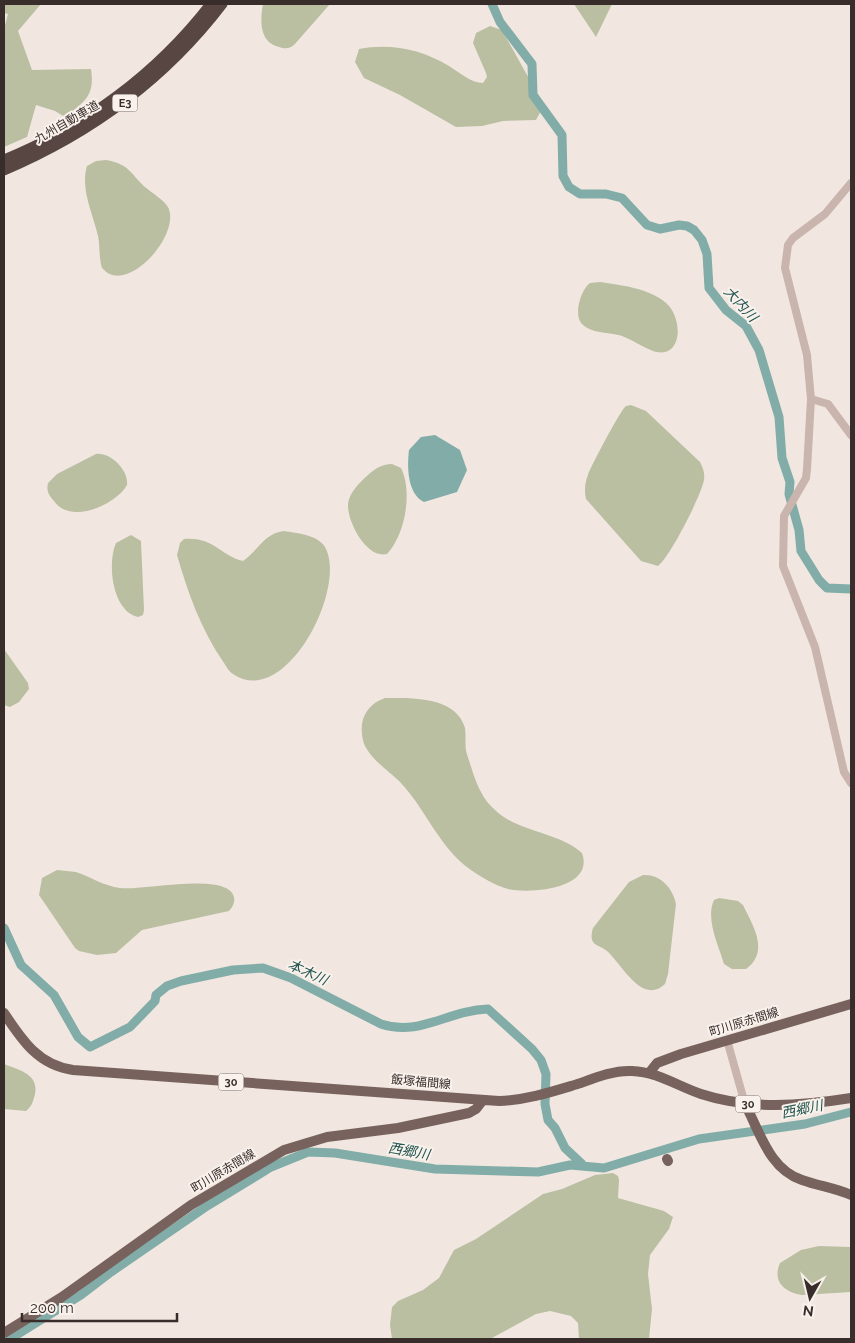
<svg xmlns="http://www.w3.org/2000/svg" width="855" height="1343" font-family="Raleway,'Noto Sans JP',sans-serif">
	<rect width="100%" height="100%" fill="#f1e7e0"/>
	<path fill="#babfa1" d="M 4,4 L 41,4 L 18,31 L 32,70 L 91,69 C 95,96 85,101 65,117 L 55,111 L 36,105 L 27,137 L 4,147 L 4,29 L 8,14 L 4,13 Z
		M 263,4 L 330,4 L 294,45 C 289,49 285,49 279,47 C 259,42 260,20 263,4 Z
		M 574,4 L 612,4 L 596,37 Z
		M 490,26 L 502,30 L 542,102 L 542,109 L 536,120 L 503,121 L 482,126 L 456,127 L 400,95 L 364,78 L 355,62 L 359,49 C 390,43 421,49 449,66 C 459,72 471,83 483,83 L 487,77 L 486,73 L 473,43 L 476,33 Z
		M 106,160 C 129,164 130,173 145,187 C 152,193 164,200 168,207 C 182,234 127,296 103,269 C 99,265 100,244 98,236 C 93,214 80,189 87,166 L 96,161 Z
		M 600,282 C 620,285 648,288 665,302 C 684,317 683,361 653,351 C 642,347 633,340 622,336 C 610,332 592,334 582,324 C 573,315 581,289 590,283 Z
		M 631,405 L 646,411 L 700,462 C 703,468 705,473 704,480 C 701,496 670,557 658,566 L 641,561 L 586,499 C 584,491 585,482 588,475 C 590,468 621,409 626,406 Z
		M 96,454 C 110,452 129,470 127,485 C 116,505 70,525 54,501 C 49,495 46,491 48,483 L 57,474 Z
		M 392,464 L 401,468 C 413,492 405,535 387,554 C 366,559 347,521 348,504 C 349,493 360,482 368,475 C 375,469 381,464 392,464 Z
		M 284,531 C 297,533 318,535 325,547 C 348,587 286,710 233,674 C 229,672 226,666 224,663 C 201,630 188,593 177,555 L 180,543 L 184,539 C 213,536 221,556 243,561 C 258,551 264,533 284,531 Z
		M 131,535 L 141,541 L 144,610 L 143,615 L 138,617 C 112,611 107,564 116,543 Z
		M 4,649 L 28,683 L 29,689 L 19,702 L 10,707 L 4,705 Z
		M 385,698 C 411,698 456,696 465,728 C 466,735 465,744 466,751 C 468,758 471,766 473,773 C 478,787 483,799 494,809 C 518,833 557,831 582,853 C 595,889 531,894 508,889 C 496,886 481,877 471,870 C 439,848 426,809 400,782 C 389,771 366,756 363,740 C 358,720 367,704 385,698 Z
		M 57,870 C 63,871 70,871 76,872 C 91,877 104,886 120,888 C 141,891 228,871 234,897 C 235,902 233,907 229,911 L 142,930 L 116,953 L 97,955 L 79,951 L 75,948 L 39,895 L 42,878 Z
		M 643,875 C 660,874 673,888 676,904 L 668,974 L 665,984 C 642,1006 621,963 607,951 C 603,947 594,946 592,940 C 591,936 592,931 593,928 L 629,882 Z
		M 719,898 L 738,901 L 743,905 C 753,926 770,951 746,969 L 732,969 L 724,964 C 719,946 705,919 714,900 Z
		M 4,1064 C 19,1070 39,1074 35,1094 C 33,1102 32,1106 26,1111 L 4,1109 Z
		M 613,1173 L 618,1176 L 619,1180 L 618,1198 L 664,1211 L 673,1217 L 669,1229 L 650,1255 L 648,1274 L 652,1309 L 649,1339 L 579,1339 L 578,1323 L 571,1316 L 550,1311 L 536,1314 L 490,1339 L 392,1339 L 390,1325 L 392,1307 L 398,1301 L 423,1290 L 439,1278 L 454,1250 L 476,1239 L 543,1194 L 562,1189 L 595,1175 Z
		M 819,1246 L 851,1247 L 851,1292 L 802,1295 C 784,1292 772,1281 780,1263 L 801,1250 Z"/>
	<path fill="#81aca7" d="M 435,435 L 460,450 L 467,470 L 457,492 L 424,502 C 407,494 407,466 409,450 L 421,437 Z"/>
	<g fill="none" stroke-linecap="round" stroke-linejoin="round">
		<path stroke="#81aca7" stroke-width="9" d="M 492,4 L 500,22 L 532,64 L 533,95 L 562,135 L 563,176 L 569,187 L 580,194 L 606,194 L 622,198 L 647,225 L 660,229 L 679,225 L 687,226 L 694,230 L 702,240 L 707,254 L 709,288 L 726,310 L 746,326 L 759,350 L 779,417 L 782,458 L 790,482 L 789,494 L 799,530 L 801,551 L 819,580 L 827,588 L 851,589
			M 4,928 L 21,965 L 54,995 L 78,1037 L 90,1047 L 130,1027 L 155,1001 L 156,995 L 167,986 L 181,981 L 233,970 L 263,968 L 291,978 L 381,1024 C 420,1037 448,1010 488,1009 L 532,1049 L 541,1060 L 546,1074 L 545,1104 L 548,1120 L 555,1128 L 565,1148 L 582,1164
			M 10,1339 L 81,1295 L 111,1272 L 204,1208 L 271,1167 L 308,1152 L 335,1153 L 435,1169 L 538,1172 L 570,1165 L 604,1168 L 699,1139 L 805,1124 L 851,1112"/>
		<path stroke="#c9b5ad" stroke-width="8" d="M 851,183 L 825,214 L 793,238 L 788,245 L 785,268 L 807,355 L 811,399 L 807,469 L 806,478 L 784,516 L 783,566 L 815,647 L 844,772 L 851,783
			M 811,399 L 828,404 L 851,435
			M 727,1040 L 745,1104"/>
		<path stroke="#78625d" stroke-width="10" d="M 4,1013 C 22,1040 38,1065 73,1070 L 499,1101 C 528,1100 554,1091 581,1083 C 597,1077 615,1070 632,1071 C 658,1072 677,1086 701,1094 C 750,1110 801,1106 851,1098
			M 649,1073 L 657,1063 L 681,1054 L 851,1004
			M 745,1104 C 760,1132 769,1169 802,1180 C 819,1186 835,1188 851,1195
			M 667,1159 L 668,1161
			M 4,1333 L 62,1297 L 191,1205 L 284,1150 L 327,1137 L 398,1128 L 469,1113 L 476,1109 L 483,1100"/>
		<path stroke="#584643" stroke-width="11" d="M 4,160 C 85,127 157,74 211,4
			M 4,170 C 91,133 164,80 222,4"/>
	</g>
	<g text-anchor="middle" stroke-width="4" stroke-linejoin="round" paint-order="stroke">
		<g fill="#f9f1ec" stroke="#726865" stroke-width="1">
			<rect x="112.5" y="94.5" width="25" height="17" rx="4"/>
			<rect x="218.5" y="1073.5" width="25" height="17" rx="4"/>
			<rect x="735.5" y="1095.5" width="25" height="17" rx="4"/>
		</g>
		<g font-size="11" font-weight="bold" fill="#382d2b">
			<text x="125" y="107">E3</text>
			<text x="231" y="1086">30</text>
			<text x="748" y="1108">30</text>
		</g>
		<g font-size="12" fill="#382d2b" stroke="#f9f1ec">
			<text transform="translate(67 122) rotate(-30)" y="4">九州自動車道</text>
			<text transform="translate(744 1022) rotate(-17)" y="4">町川原赤間線</text>
			<text transform="translate(421 1082) rotate(5)" y="4">飯塚福間線</text>
			<text transform="translate(223 1171) rotate(-31)" y="4">町川原赤間線</text>
		</g>
		<g font-size="14" font-style="italic" fill="#245651" stroke="#f9f1ec">
			<text transform="translate(741 304) rotate(47)" y="5">大内川</text>
			<text transform="translate(308 972) rotate(24)" y="5">本木川</text>
			<text transform="translate(802 1109) rotate(-11)" y="5">西郷川</text>
			<text transform="translate(409 1151) rotate(10)" y="5">西郷川</text>
		</g>
	</g>
	<rect width="855" height="1343" fill="none" stroke="#382d2b" stroke-width="10"/>
	<g transform="translate(810 1298) rotate(188)" stroke="#f9f1ec" stroke-width="4" paint-order="stroke">
	<path d="M0-4L9 19L0 12L-9 19Z" fill="#382d2b"/>
	<text y="-8" font-size="14" font-weight="bold" text-anchor="middle" fill="#382d2b">N</text>
	</g>
	<path d="M22 1313v8h155v-8" fill="none" stroke="#382d2b" stroke-width="2.5"/>
	<text x="30" y="1313" font-size="15" fill="#382d2b" stroke="#f9f1ec" stroke-width="4" paint-order="stroke">200 m</text>
</svg>
